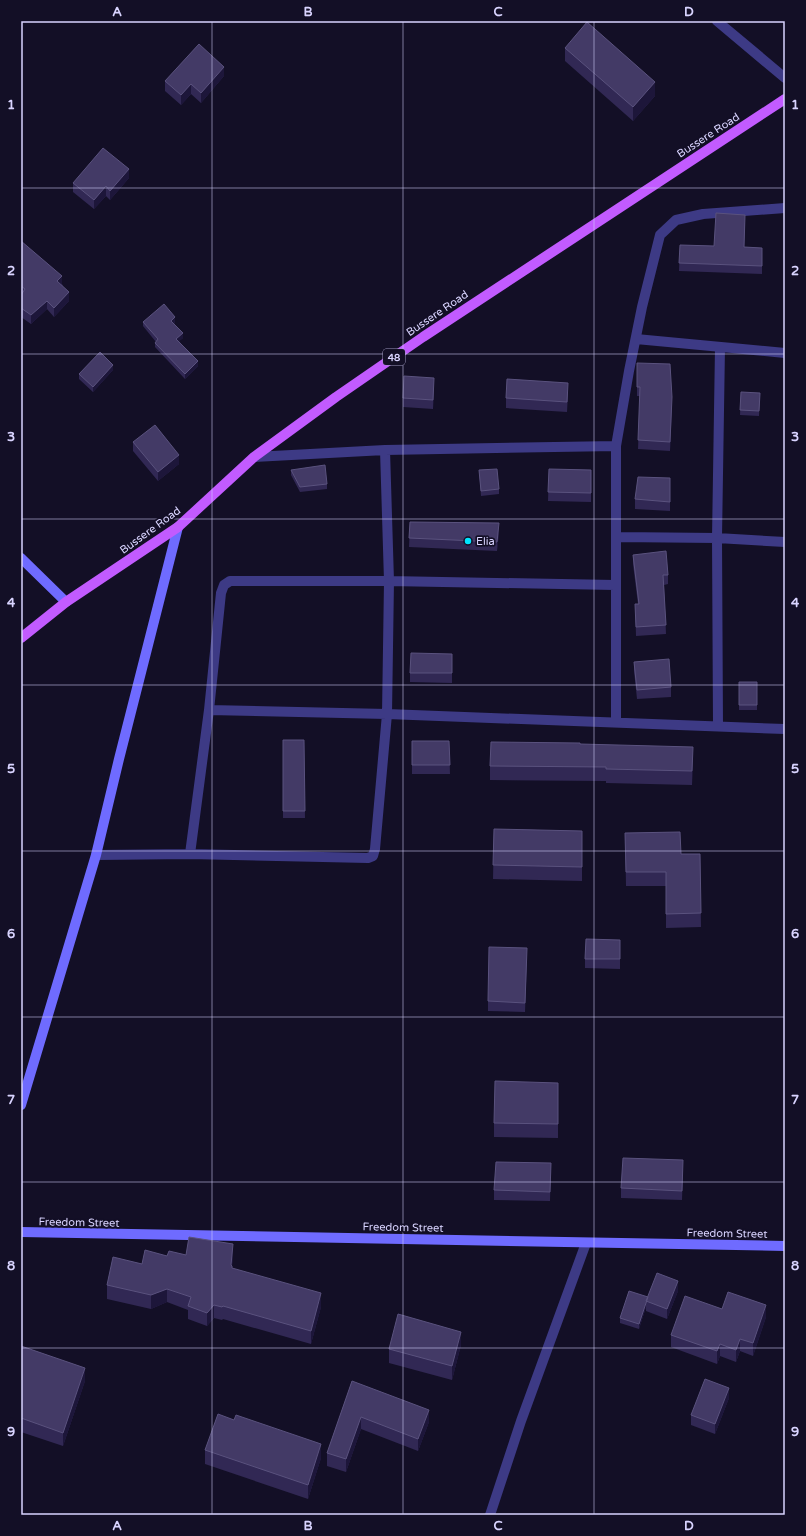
<svg xmlns="http://www.w3.org/2000/svg" width="806" height="1536" font-family="'Varela Round',sans-serif">
	<rect width="100%" height="100%" fill="#130f26"/>
	<g fill="none" stroke-linecap="round" stroke-linejoin="round">
		<path stroke="#3d3a85" stroke-width="10" d="M 717,21 L 785,78
			M 636,339 L 785,353
			M 254,457 L 385,450 L 616,446
			M 617,537 L 717,538 L 785,542
			M 209,710 L 387,714 L 785,729
			M 616,722 L 616,446 L 629,371 L 642,307 L 660,235 L 676,220 L 703,214 L 785,208
			M 718,726 L 717,538 L 720,347
			M 190,854 L 209,710 L 221,593 L 224,585 L 230,581 L 389,581 L 615,585
			M 96,855 L 190,854 L 368,858 L 373,856 L 375,849 L 387,714 L 389,581 L 385,450
			M 490,1515 L 521,1421 L 586,1243"/>
		<path stroke="#6f6bff" stroke-width="10" d="M 21,558 L 66,602
			M 21,1105 L 96,855 L 119,759 L 178,527
			M 21,1232 L 785,1246"/>
		<path stroke="#c25bff" stroke-width="10" d="M 21,638 L 66,602 L 178,527 L 254,457 L 336,397 L 423,337 L 785,99"/>
	</g>
	<path fill="#312854" d="M 565,48 L 655,96 L 633,121 L 565,61 Z
		M 224,76 L 201,103 L 191,94 L 181,105 L 165,91 L 165,81 Z
		M 129,178 L 110,200 L 106,196 L 94,209 L 73,192 L 73,183 Z
		M 745,223 L 744,247 L 762,248 L 762,274 L 679,271 L 680,245 L 714,246 Z
		M 21,241 L 62,284 L 69,301 L 54,317 L 47,309 L 31,324 L 21,317 Z
		M 143,322 L 175,322 L 174,323 L 183,338 L 179,341 L 198,366 L 185,379 L 155,347 L 155,343 L 156,342 L 143,326 Z
		M 637,363 L 672,406 L 670,451 L 638,449 L 640,396 L 637,396 Z
		M 113,370 L 93,392 L 79,379 L 79,374 Z
		M 434,388 L 433,409 L 403,407 L 403,398 Z
		M 741,392 L 760,398 L 759,416 L 740,415 Z
		M 568,393 L 567,412 L 506,408 L 506,398 Z
		M 133,442 L 179,464 L 158,481 L 133,451 Z
		M 549,469 L 591,470 L 591,502 L 548,501 Z
		M 291,470 L 327,484 L 327,489 L 300,492 L 291,475 Z
		M 479,470 L 499,489 L 499,494 L 481,496 Z
		M 670,478 L 670,511 L 635,509 L 635,499 Z
		M 410,522 L 499,533 L 497,551 L 409,547 Z
		M 633,555 L 668,575 L 668,584 L 664,585 L 666,634 L 636,636 L 635,604 L 638,604 L 633,564 Z
		M 452,654 L 452,683 L 410,682 L 410,673 Z
		M 634,662 L 671,687 L 671,697 L 637,699 L 634,671 Z
		M 739,682 L 757,682 L 757,710 L 739,710 Z
		M 283,740 L 304,740 L 305,818 L 283,818 Z
		M 412,741 L 449,741 L 450,774 L 412,774 Z
		M 580,744 L 693,761 L 692,785 L 606,783 L 606,781 L 490,780 L 490,766 Z
		M 494,829 L 582,831 L 582,881 L 493,879 Z
		M 625,833 L 681,854 L 700,854 L 701,927 L 666,928 L 666,886 L 626,886 Z
		M 620,940 L 620,969 L 585,968 L 585,959 Z
		M 527,958 L 525,1012 L 488,1011 L 488,1001 Z
		M 558,1083 L 558,1138 L 494,1137 L 494,1123 Z
		M 551,1163 L 550,1201 L 494,1200 L 494,1190 Z
		M 683,1170 L 682,1200 L 621,1198 L 621,1188 Z
		M 186,1255 L 233,1257 L 232,1265 L 232,1268 L 321,1307 L 311,1344 L 223,1319 L 222,1320 L 214,1318 L 207,1326 L 188,1319 L 188,1310 L 167,1302 L 151,1309 L 107,1299 L 107,1285 L 142,1264 Z
		M 678,1291 L 667,1319 L 646,1311 L 646,1307 L 639,1329 L 620,1323 L 620,1318 L 648,1297 Z
		M 722,1309 L 766,1317 L 753,1356 L 740,1351 L 736,1362 L 720,1356 L 717,1364 L 671,1347 L 671,1335 Z
		M 461,1345 L 452,1380 L 389,1363 L 389,1349 Z
		M 21,1346 L 85,1381 L 63,1446 L 21,1432 Z
		M 352,1381 L 429,1422 L 418,1451 L 361,1429 L 346,1472 L 327,1466 L 327,1453 Z
		M 729,1398 L 715,1434 L 691,1425 L 691,1415 Z
		M 205,1450 L 321,1458 L 308,1499 L 205,1464 Z"/>
	<path fill="#1d163a" d="M 224,67 L 224,76 L 201,103 L 201,93 Z
		M 655,82 L 655,96 L 633,121 L 633,107 Z
		M 191,84 L 191,94 L 181,105 L 181,95 Z
		M 129,169 L 129,178 L 110,200 L 110,191 Z
		M 106,186 L 106,196 L 94,209 L 94,200 Z
		M 62,276 L 62,284 L 57,289 L 57,281 Z
		M 69,292 L 69,301 L 54,317 L 54,308 Z
		M 47,301 L 47,309 L 31,324 L 31,315 Z
		M 175,317 L 175,322 L 171,325 L 171,321 Z
		M 183,333 L 183,338 L 176,344 L 176,339 Z
		M 198,361 L 198,366 L 185,379 L 185,374 Z
		M 113,365 L 113,370 L 93,392 L 93,387 Z
		M 434,378 L 434,388 L 433,409 L 433,400 Z
		M 672,397 L 672,406 L 670,451 L 670,442 Z
		M 179,455 L 179,464 L 158,481 L 158,472 Z
		M 499,523 L 499,533 L 497,551 L 497,542 Z
		M 693,747 L 693,761 L 692,785 L 692,771 Z
		M 233,1244 L 233,1257 L 231,1279 L 231,1265 Z
		M 678,1281 L 678,1291 L 667,1319 L 667,1309 Z
		M 167,1289 L 167,1302 L 151,1309 L 151,1295 Z
		M 321,1293 L 321,1307 L 311,1344 L 311,1331 Z
		M 646,1302 L 646,1307 L 639,1329 L 639,1324 Z
		M 214,1305 L 214,1318 L 207,1326 L 207,1313 Z
		M 766,1305 L 766,1317 L 753,1356 L 753,1343 Z
		M 461,1332 L 461,1345 L 452,1380 L 452,1366 Z
		M 740,1339 L 740,1351 L 736,1362 L 736,1350 Z
		M 720,1344 L 720,1356 L 717,1364 L 717,1351 Z
		M 85,1368 L 85,1381 L 63,1446 L 63,1433 Z
		M 729,1388 L 729,1398 L 715,1434 L 715,1424 Z
		M 429,1410 L 429,1422 L 418,1451 L 418,1439 Z
		M 361,1417 L 361,1429 L 346,1472 L 346,1459 Z
		M 321,1444 L 321,1458 L 308,1499 L 308,1485 Z"/>
	<path fill="#433a66" stroke="#5a527e" d="M 587,22 L 655,82 L 633,107 L 565,48 Z
		M 199,44 L 224,67 L 201,93 L 191,84 L 181,95 L 165,81 Z
		M 103,148 L 129,169 L 110,191 L 106,186 L 94,200 L 73,183 Z
		M 716,213 L 745,215 L 744,247 L 762,248 L 762,266 L 679,263 L 680,245 L 714,246 Z
		M 21,241 L 62,276 L 57,281 L 69,292 L 54,308 L 47,301 L 31,315 L 21,308 L 21,295 L 25,289 L 21,286 Z
		M 164,304 L 175,317 L 171,321 L 183,333 L 176,339 L 198,361 L 185,374 L 155,343 L 158,339 L 143,322 Z
		M 100,352 L 113,365 L 93,387 L 79,374 Z
		M 637,363 L 670,364 L 672,397 L 670,442 L 638,440 L 640,387 L 637,387 Z
		M 404,376 L 434,378 L 433,400 L 403,398 Z
		M 507,379 L 568,383 L 567,402 L 506,398 Z
		M 741,392 L 760,393 L 759,411 L 740,410 Z
		M 155,425 L 179,455 L 158,472 L 133,442 Z
		M 325,465 L 327,484 L 300,487 L 291,470 Z
		M 497,469 L 499,489 L 481,491 L 479,470 Z
		M 549,469 L 591,470 L 591,493 L 548,492 Z
		M 638,477 L 670,478 L 670,502 L 635,499 Z
		M 410,522 L 499,523 L 497,542 L 409,538 Z
		M 666,551 L 668,575 L 663,575 L 666,625 L 636,627 L 635,604 L 639,604 L 633,555 Z
		M 411,653 L 452,654 L 452,673 L 410,673 Z
		M 669,659 L 671,687 L 637,690 L 634,662 Z
		M 739,682 L 757,682 L 757,705 L 739,705 Z
		M 283,740 L 304,740 L 305,811 L 283,811 Z
		M 412,741 L 449,741 L 450,765 L 412,765 Z
		M 491,742 L 580,743 L 580,744 L 693,747 L 692,771 L 606,769 L 606,767 L 490,766 Z
		M 494,829 L 582,831 L 582,867 L 493,865 Z
		M 680,832 L 681,854 L 700,854 L 701,913 L 666,914 L 666,872 L 626,872 L 625,833 Z
		M 586,939 L 620,940 L 620,959 L 585,959 Z
		M 489,947 L 527,948 L 525,1003 L 488,1001 Z
		M 495,1081 L 558,1083 L 558,1124 L 494,1123 Z
		M 623,1158 L 683,1160 L 682,1191 L 621,1188 Z
		M 496,1162 L 551,1163 L 550,1192 L 494,1190 Z
		M 189,1237 L 233,1244 L 231,1265 L 232,1266 L 232,1268 L 321,1293 L 311,1331 L 223,1306 L 222,1307 L 214,1305 L 207,1313 L 188,1306 L 191,1297 L 167,1289 L 151,1295 L 107,1285 L 113,1257 L 142,1264 L 145,1250 L 167,1256 L 169,1251 L 186,1255 Z
		M 657,1273 L 678,1281 L 667,1309 L 646,1301 Z
		M 629,1291 L 648,1297 L 639,1324 L 620,1318 Z
		M 728,1292 L 766,1305 L 753,1343 L 740,1339 L 736,1350 L 720,1344 L 717,1351 L 671,1335 L 685,1296 L 722,1309 Z
		M 398,1314 L 461,1332 L 452,1366 L 389,1349 Z
		M 21,1346 L 85,1368 L 63,1433 L 21,1418 Z
		M 705,1379 L 729,1388 L 715,1424 L 691,1415 Z
		M 352,1381 L 429,1410 L 418,1439 L 361,1417 L 346,1459 L 327,1453 Z
		M 218,1414 L 234,1420 L 236,1415 L 321,1444 L 308,1485 L 205,1450 Z"/>
	<path fill="none" stroke="#d9d4ff" stroke-width="1" stroke-opacity="0.55" d="M 212,21 L 212,1515M 403,21 L 403,1515M 594,21 L 594,1515M 21,188 L 785,188M 21,354 L 785,354M 21,519 L 785,519M 21,685 L 785,685M 21,851 L 785,851M 21,1017 L 785,1017M 21,1182 L 785,1182M 21,1348 L 785,1348"/>
	<circle fill="#00e5ff" stroke="#130f26" stroke-width="1.5" cx="468" cy="541" r="4"/>
	<g text-anchor="middle" stroke-width="3.5" stroke-linejoin="round" paint-order="stroke">
		<rect fill="#130f26" stroke="#9e99be" stroke-width="1" x="383" y="349" width="22" height="16" rx="3"/>
		<g font-size="10" font-weight="bold" fill="#d9d4ff">
			<text x="394" y="361">48</text>
		</g>
		<g font-size="11" fill="#d9d4ff" stroke="#130f26">
			<text transform="translate(708 135) rotate(-33)" y="4">Bussere Road</text>
			<text transform="translate(437 313) rotate(-34)" y="4">Bussere Road</text>
			<text transform="translate(150 530) rotate(-36)" y="4">Bussere Road</text>
			<text transform="translate(79 1222) rotate(1)" y="4">Freedom Street</text>
			<text transform="translate(403 1227) rotate(1)" y="4">Freedom Street</text>
			<text transform="translate(727 1233) rotate(1)" y="4">Freedom Street</text>
		</g>
		<g font-size="11" fill="#d9d4ff" stroke="#130f26" text-anchor="start">
			<text x="476" y="545">Elia</text>
		</g>
	</g>
	<rect width="806" height="1536" fill="none" stroke="#130f26" stroke-width="44"/>
	<rect x="22" y="22" width="762" height="1492" fill="none" stroke="#d9d4ff" stroke-width="1.5"/>
	<g font-size="13" text-anchor="middle" font-weight="bold" fill="#d9d4ff">
		<text x="117" y="16">A</text>
		<text x="308" y="16">B</text>
		<text x="498" y="16">C</text>
		<text x="689" y="16">D</text>
		<text x="11" y="109">1</text>
		<text x="795" y="109">1</text>
		<text x="11" y="275">2</text>
		<text x="795" y="275">2</text>
		<text x="11" y="441">3</text>
		<text x="795" y="441">3</text>
		<text x="11" y="607">4</text>
		<text x="795" y="607">4</text>
		<text x="11" y="773">5</text>
		<text x="795" y="773">5</text>
		<text x="11" y="938">6</text>
		<text x="795" y="938">6</text>
		<text x="11" y="1104">7</text>
		<text x="795" y="1104">7</text>
		<text x="11" y="1270">8</text>
		<text x="795" y="1270">8</text>
		<text x="11" y="1436">9</text>
		<text x="795" y="1436">9</text>
		<text x="117" y="1530">A</text>
		<text x="308" y="1530">B</text>
		<text x="498" y="1530">C</text>
		<text x="689" y="1530">D</text>
	</g>
</svg>
